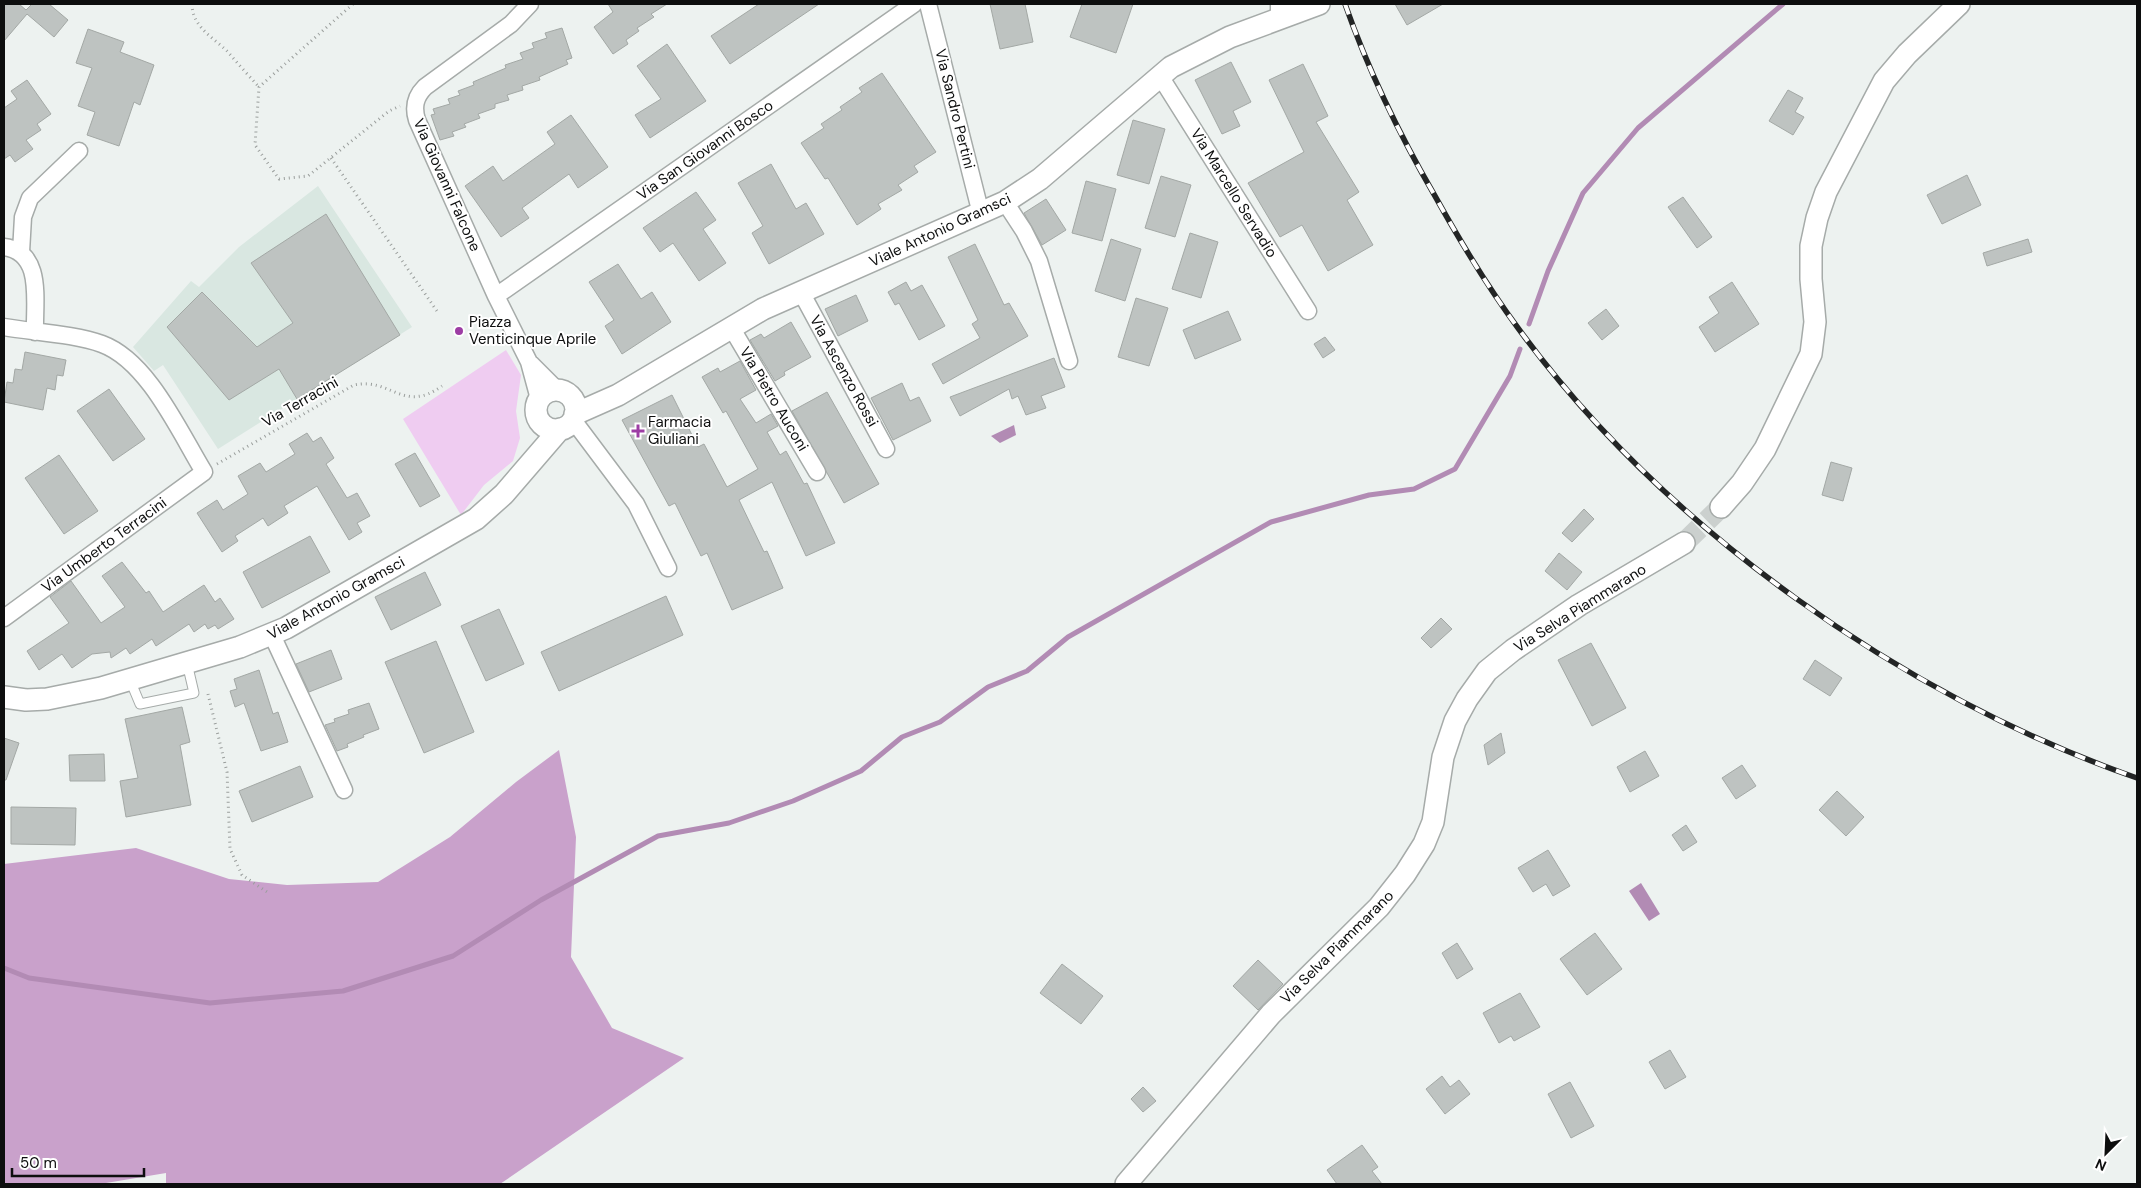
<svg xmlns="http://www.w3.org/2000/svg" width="2141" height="1188" font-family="'DM Sans',sans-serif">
	<rect width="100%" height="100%" fill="#edf2f0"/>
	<path fill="#d9e7e1" d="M 318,186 L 412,327 L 218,449 L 163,365 L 154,371 L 133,347 L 191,281 L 199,287 L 239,247 Z"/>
	<path fill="#efccf1" d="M 506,350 L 521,375 L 516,411 L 520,438 L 513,461 L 484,485 L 461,515 L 403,419 Z"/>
	<path fill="#c9a1cb" d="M 559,750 L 576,837 L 571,957 L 612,1028 L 684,1058 L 500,1184 L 166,1184 L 166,1173 L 100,1184 L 4,1184 L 4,864 L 136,848 L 229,879 L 287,885 L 378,882 L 450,837 L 516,782 Z"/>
	<path fill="#b28bb4" d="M 1014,425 L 1016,435 L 1000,443 L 991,436 Z
		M 1641,883 L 1660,914 L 1649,921 L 1629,891 Z"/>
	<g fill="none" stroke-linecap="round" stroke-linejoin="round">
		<path stroke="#b28bb4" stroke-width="5" d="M 1529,324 L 1548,271 L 1583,193 L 1638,128 L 1783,4
			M 4,968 L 29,978 L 210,1003 L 343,991 L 453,956 L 541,900 L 658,836 L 729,823 L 793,801 L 861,771 L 902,737 L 940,722 L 988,687 L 1027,671 L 1068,637 L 1271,522 L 1369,495 L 1414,489 L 1455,469 L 1510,376 L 1520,349"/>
	</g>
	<path fill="#bec3c1" stroke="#a3a8a5" d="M 4,4 L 19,4 L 26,10 L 32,4 L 49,4 L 68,20 L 54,37 L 27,14 L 4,41 Z
		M 608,4 L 667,4 L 651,14 L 654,17 L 637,28 L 639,31 L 626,40 L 628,44 L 613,54 L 594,27 L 613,12 Z
		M 759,4 L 819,4 L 730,64 L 711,36 Z
		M 990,4 L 1025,4 L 1033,42 L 1000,49 Z
		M 1082,4 L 1133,4 L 1116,53 L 1070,37 Z
		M 1395,4 L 1443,4 L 1407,25 Z
		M 562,28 L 572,58 L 566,60 L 568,64 L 539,77 L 540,80 L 522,86 L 523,90 L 507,95 L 509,100 L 495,104 L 495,108 L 478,114 L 480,118 L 464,124 L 466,127 L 452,132 L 454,136 L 440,140 L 431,115 L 435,114 L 433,109 L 450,104 L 448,99 L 460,95 L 458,91 L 474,85 L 473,82 L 506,68 L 505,65 L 523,59 L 520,53 L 534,48 L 532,43 L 547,38 L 545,33 Z
		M 88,29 L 124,42 L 120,52 L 154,65 L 140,105 L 134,102 L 119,146 L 87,135 L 95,112 L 78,106 L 92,68 L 76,63 Z
		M 667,44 L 706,101 L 650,138 L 635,115 L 661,99 L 637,66 Z
		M 1231,62 L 1251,102 L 1233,111 L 1240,126 L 1222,134 L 1195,80 Z
		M 1303,64 L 1328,116 L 1316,122 L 1359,192 L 1347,200 L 1373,245 L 1328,271 L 1302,225 L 1280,237 L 1248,183 L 1304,152 L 1269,80 Z
		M 882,73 L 936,152 L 914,166 L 918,172 L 898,185 L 902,190 L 878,204 L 881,209 L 857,225 L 828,178 L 825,179 L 801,143 L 824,128 L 821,124 L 842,110 L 840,107 L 862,92 L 859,88 Z
		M 27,80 L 51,114 L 37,124 L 41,130 L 26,140 L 33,149 L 15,162 L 10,155 L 4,159 L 4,108 L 17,99 L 11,91 Z
		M 1788,90 L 1803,98 L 1795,112 L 1804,117 L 1793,135 L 1769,121 Z
		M 571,115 L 608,167 L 578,188 L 569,174 L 522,208 L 529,218 L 501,237 L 465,186 L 493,166 L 503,181 L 555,144 L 547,132 Z
		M 1133,120 L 1165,129 L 1149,184 L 1117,175 Z
		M 771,164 L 796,209 L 806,203 L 824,234 L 769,264 L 752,233 L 763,226 L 738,183 Z
		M 1967,175 L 1981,205 L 1942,224 L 1927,195 Z
		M 1161,176 L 1191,185 L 1175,237 L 1145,228 Z
		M 1086,181 L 1116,189 L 1102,241 L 1072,233 Z
		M 696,192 L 716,220 L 703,229 L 726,263 L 699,281 L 673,243 L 660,252 L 643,228 Z
		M 1683,197 L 1712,237 L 1697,248 L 1668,207 Z
		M 1046,199 L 1066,230 L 1042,245 L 1024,213 Z
		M 326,214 L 400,335 L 297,399 L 279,369 L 229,400 L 167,327 L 202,292 L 257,347 L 293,323 L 251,263 Z
		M 1190,233 L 1218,242 L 1201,298 L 1172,289 Z
		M 1111,239 L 1141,249 L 1125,301 L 1095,291 Z
		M 2028,239 L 2032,252 L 1987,266 L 1983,253 Z
		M 975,244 L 1004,305 L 1009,303 L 1028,336 L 943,384 L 932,364 L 980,338 L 972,324 L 978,320 L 948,257 Z
		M 618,264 L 641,299 L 652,292 L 671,322 L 622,354 L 605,326 L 614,320 L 589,282 Z
		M 906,282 L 911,291 L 922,285 L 945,326 L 919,340 L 899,303 L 895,305 L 888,292 Z
		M 1732,282 L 1759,324 L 1715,352 L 1699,327 L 1719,313 L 1709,297 Z
		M 856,295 L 868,321 L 838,336 L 825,309 Z
		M 1136,298 L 1168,308 L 1149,366 L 1118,357 Z
		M 1606,309 L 1619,326 L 1602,340 L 1588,323 Z
		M 1228,311 L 1241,340 L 1195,359 L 1183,330 Z
		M 791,322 L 811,357 L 784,372 L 785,375 L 775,381 L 750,340 L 761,334 L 764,338 Z
		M 1325,337 L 1335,350 L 1323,358 L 1314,344 Z
		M 25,352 L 66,360 L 63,376 L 57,375 L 55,390 L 47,388 L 43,410 L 4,402 L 7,382 L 13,383 L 15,369 L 22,370 Z
		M 1054,358 L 1065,387 L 1041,396 L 1046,408 L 1026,415 L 1018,396 L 1012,399 L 1009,389 L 960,416 L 950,397 Z
		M 740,361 L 756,390 L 740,399 L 756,423 L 771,414 L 778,426 L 767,432 L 780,455 L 786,451 L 804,484 L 807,483 L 835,543 L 806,556 L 772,482 L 739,500 L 764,552 L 767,551 L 783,588 L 732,610 L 707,553 L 701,556 L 675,503 L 669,506 L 622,420 L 672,395 L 698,447 L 704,444 L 727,487 L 758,469 L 726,411 L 723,413 L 702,377 L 718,368 L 720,372 Z
		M 902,383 L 910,401 L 919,397 L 931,421 L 893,440 L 871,398 Z
		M 109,389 L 145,439 L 113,461 L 77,411 Z
		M 827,392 L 879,484 L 844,503 L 792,411 Z
		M 307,433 L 313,442 L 321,437 L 334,458 L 326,464 L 347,498 L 357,493 L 370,516 L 357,523 L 362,532 L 349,540 L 317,486 L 284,506 L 288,513 L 268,526 L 263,518 L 235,536 L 238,541 L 222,552 L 197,513 L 217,500 L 223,510 L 248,494 L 238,476 L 260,463 L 266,472 L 295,454 L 289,444 Z
		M 415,453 L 440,496 L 420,507 L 395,464 Z
		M 59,455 L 98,511 L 64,534 L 25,478 Z
		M 1831,462 L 1852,468 L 1843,501 L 1822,495 Z
		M 1584,509 L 1594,519 L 1572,542 L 1562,533 Z
		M 310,536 L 330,572 L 262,608 L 243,572 Z
		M 1559,553 L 1582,572 L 1567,590 L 1545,571 Z
		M 122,562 L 146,593 L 149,591 L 163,612 L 204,585 L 215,602 L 220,598 L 234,619 L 218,629 L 215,625 L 208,629 L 205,624 L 194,632 L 189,624 L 156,646 L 152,639 L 130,654 L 126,648 L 111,658 L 110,652 L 92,654 L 72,668 L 62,654 L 39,670 L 27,651 L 69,623 L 50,597 L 71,581 L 101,623 L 125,607 L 102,576 Z
		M 425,572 L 441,605 L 391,630 L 375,597 Z
		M 666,596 L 683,635 L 559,691 L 541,652 Z
		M 499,609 L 524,664 L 486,681 L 461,626 Z
		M 1441,618 L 1452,629 L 1431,648 L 1421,638 Z
		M 436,641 L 474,732 L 424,753 L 385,662 Z
		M 1591,643 L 1626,708 L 1592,726 L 1558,660 Z
		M 331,650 L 342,679 L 309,692 L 296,664 Z
		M 1815,660 L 1842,678 L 1830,696 L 1803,679 Z
		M 259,670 L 273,714 L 278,712 L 288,742 L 261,751 L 244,703 L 235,707 L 230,691 L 237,689 L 234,679 Z
		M 369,703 L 379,729 L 363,735 L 364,737 L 347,744 L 348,747 L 337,751 L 325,725 L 335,722 L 334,719 L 349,714 L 348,710 Z
		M 182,707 L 190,742 L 180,745 L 191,805 L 126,817 L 120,781 L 138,778 L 125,719 Z
		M 1501,733 L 1505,753 L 1488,765 L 1484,745 Z
		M 4,738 L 19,743 L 6,780 L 4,780 Z
		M 1645,751 L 1659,776 L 1630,792 L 1617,767 Z
		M 104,754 L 105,781 L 70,781 L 69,755 Z
		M 1742,765 L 1756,786 L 1736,799 L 1722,778 Z
		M 300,766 L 313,797 L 252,822 L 239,791 Z
		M 1837,791 L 1864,817 L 1846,836 L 1819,810 Z
		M 11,807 L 76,808 L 75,845 L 11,844 Z
		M 1686,825 L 1697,842 L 1683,851 L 1672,835 Z
		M 1548,850 L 1570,886 L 1553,896 L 1546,884 L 1533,892 L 1518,868 Z
		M 1595,933 L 1622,969 L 1587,995 L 1560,959 Z
		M 1457,943 L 1473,969 L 1457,979 L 1442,953 Z
		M 1258,960 L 1283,984 L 1258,1010 L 1233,986 Z
		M 1062,964 L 1103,996 L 1081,1024 L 1040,993 Z
		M 1520,993 L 1540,1027 L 1514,1041 L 1511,1036 L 1499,1043 L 1483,1013 Z
		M 1670,1050 L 1686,1077 L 1665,1089 L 1649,1062 Z
		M 1442,1076 L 1450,1087 L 1459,1080 L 1470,1094 L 1445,1114 L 1426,1089 Z
		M 1570,1082 L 1594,1126 L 1571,1138 L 1548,1094 Z
		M 1143,1087 L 1156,1101 L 1143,1112 L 1131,1099 Z
		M 1362,1145 L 1378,1167 L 1372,1171 L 1382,1184 L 1337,1184 L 1327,1170 Z"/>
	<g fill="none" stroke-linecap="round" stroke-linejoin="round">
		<path stroke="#cbd0ce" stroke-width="21" stroke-dasharray="21 11" stroke-linecap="butt" d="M 1684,543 L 1721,507"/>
		<g stroke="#a6aba9" stroke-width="11">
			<path id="service" d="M 130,680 L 140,704 L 194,693 L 187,663"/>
		</g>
		<g stroke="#a6aba9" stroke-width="19">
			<path id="minor" d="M 530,4 L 511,24 L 425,87 C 415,97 413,107 417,120 L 496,296 L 529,362 L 539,399
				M 928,4 L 981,214
				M 1279,4 L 1279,17
				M 1160,76 L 1308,311
				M 1005,202 L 1024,231 L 1039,261 L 1069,361
				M 4,247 C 44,252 34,302 35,332
				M 21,252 L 23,217 L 30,198 L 79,151
				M 801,292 L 886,449
				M 496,296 L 914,4
				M 4,327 C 33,332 75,334 102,344 C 148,361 179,431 204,472 L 4,618
				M 731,327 L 817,472
				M 531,364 L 557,390
				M 573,420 L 636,504 L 668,568
				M 272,635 L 344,790"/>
		</g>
		<g stroke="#a6aba9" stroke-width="24">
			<path id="tertiary" d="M536 410a20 20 0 1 1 40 0a20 20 0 1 1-40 0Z
				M 575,414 L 618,395 L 763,309 L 1005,202 L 1040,179 L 1171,67 L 1230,37 L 1319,4
				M 1721,507 L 1742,483 L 1765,449 L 1811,354 L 1815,322 L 1811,279 L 1811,246 L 1817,218 L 1826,192 L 1884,81 L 1907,54 L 1959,4
				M 4,697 L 26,700 L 47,699 L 101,688 L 240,647 L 286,628 L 476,519 L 504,494 L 560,429
				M 1126,1184 L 1271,1014 L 1379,907 L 1405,874 L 1424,844 L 1433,822 L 1443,757 L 1455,721 L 1467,699 L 1487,671 L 1513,650 L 1579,605 L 1684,543"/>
		</g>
		<path stroke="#9a9e9c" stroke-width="3" stroke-dasharray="1 4" stroke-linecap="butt" d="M 192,4 C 192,27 214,38 228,52 C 238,64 249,76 259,87
			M 353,4 L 259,87 L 255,145 L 279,179 L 308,176 L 389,111 L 400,106
			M 331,158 L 439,314
			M 217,464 L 354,385 C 391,377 403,414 442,386
			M 208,694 L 227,772 L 230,849 L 242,875 L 270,894"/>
		<use href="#service" stroke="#fff" stroke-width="9"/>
		<use href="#minor" stroke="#fff" stroke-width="16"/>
		<use href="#tertiary" stroke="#fff" stroke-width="21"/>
		<g stroke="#232525" stroke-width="5.5">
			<path id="rail" d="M 1345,4 C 1369,72 1399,134 1435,196 C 1460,241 1487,286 1518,328 C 1664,528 1904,697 2137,778"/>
		</g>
		<use href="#rail" stroke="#fff" stroke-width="4" stroke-dasharray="11" stroke-linecap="butt"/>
	</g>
	<g fill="#9d3da4" stroke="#fff" stroke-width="2">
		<circle cx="459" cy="331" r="5"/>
		<path d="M635.5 423.5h5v5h5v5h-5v5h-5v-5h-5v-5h5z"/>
	</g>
	<g text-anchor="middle" stroke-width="4" stroke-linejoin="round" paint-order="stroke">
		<g font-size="15" fill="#0d0e0e" stroke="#fff">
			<text transform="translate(955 109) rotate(76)" y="5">Via Sandro Pertini</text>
			<text transform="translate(705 150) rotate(-35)" y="5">Via San Giovanni Bosco</text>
			<text transform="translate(447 185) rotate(66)" y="5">Via Giovanni Falcone</text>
			<text transform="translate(1234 193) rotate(58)" y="5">Via Marcello Servadio</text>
			<text transform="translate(940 230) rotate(-25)" y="5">Viale Antonio Gramsci</text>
			<text transform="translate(844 371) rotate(61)" y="5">Via Ascenzo Rossi</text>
			<text transform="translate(774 399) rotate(59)" y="5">Via Pietro Auconi</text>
			<text transform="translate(300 402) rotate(-30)" y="5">Via Terracini</text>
			<text transform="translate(104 545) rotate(-36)" y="5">Via Umberto Terracini</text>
			<text transform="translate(336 598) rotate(-29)" y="5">Viale Antonio Gramsci</text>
			<text transform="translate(1580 608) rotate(-32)" y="5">Via Selva Piammarano</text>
			<text transform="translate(1337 947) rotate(-45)" y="5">Via Selva Piammarano</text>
		</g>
		<g font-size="15" fill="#0d0e0e" stroke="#fff" text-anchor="start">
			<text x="469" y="327">Piazza<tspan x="469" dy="17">Venticinque Aprile</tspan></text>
			<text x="648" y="427">Farmacia<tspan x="648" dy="17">Giuliani</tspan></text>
		</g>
	</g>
	<rect width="2141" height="1188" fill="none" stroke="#0d0e0e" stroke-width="10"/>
	<g transform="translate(2106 1153) rotate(204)" stroke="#ffffff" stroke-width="4" paint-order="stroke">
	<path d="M0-4L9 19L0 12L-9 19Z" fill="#0d0e0e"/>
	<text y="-8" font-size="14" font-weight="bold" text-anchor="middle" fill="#0d0e0e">N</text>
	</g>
	<path d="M12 1168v8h132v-8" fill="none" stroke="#0d0e0e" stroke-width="2.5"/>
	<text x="20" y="1168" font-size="15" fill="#0d0e0e" stroke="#ffffff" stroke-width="4" paint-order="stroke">50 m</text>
</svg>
